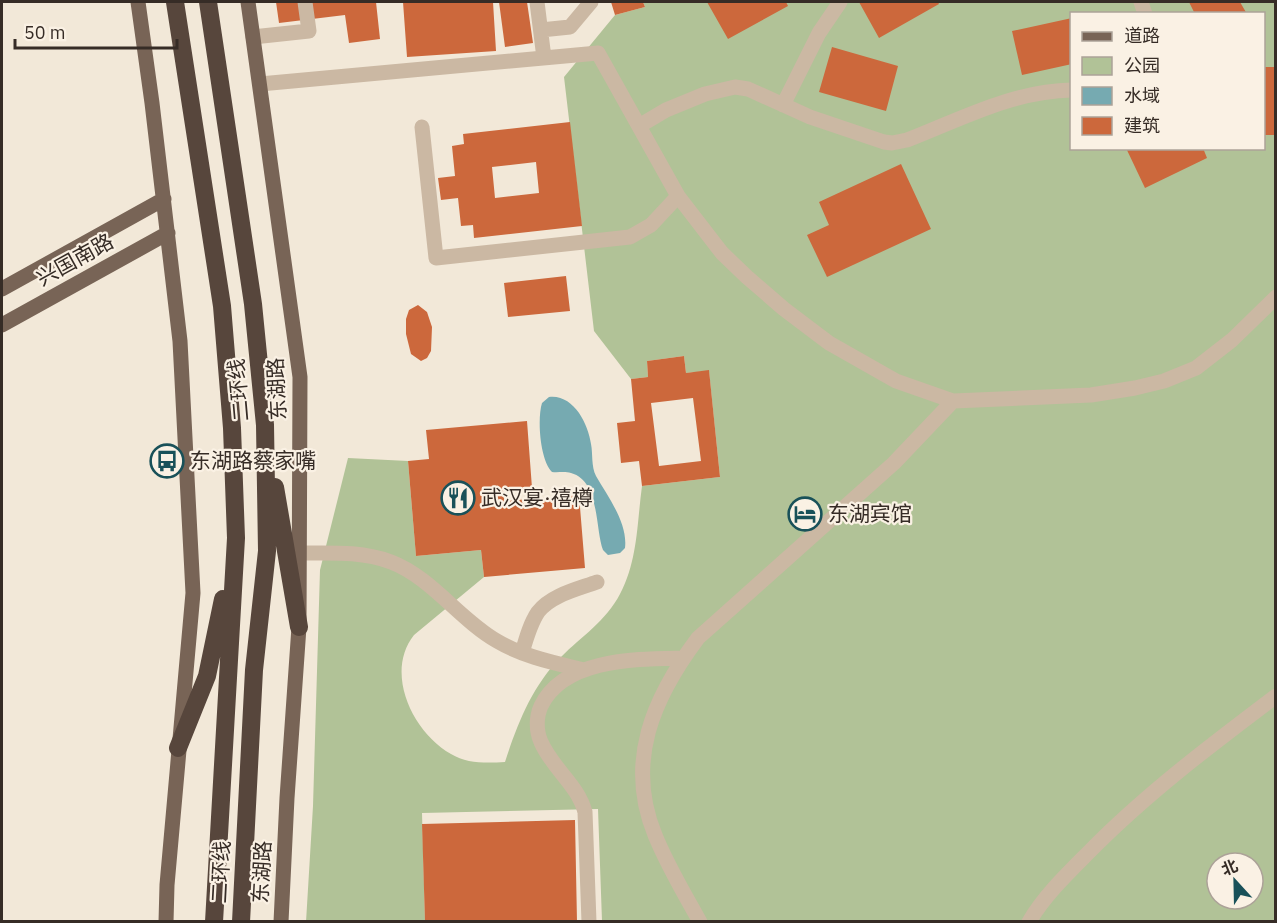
<svg xmlns="http://www.w3.org/2000/svg" width="1277" height="923" font-family="'IBM Plex Sans','Noto Sans SC',sans-serif">
	<rect width="100%" height="100%" fill="#f2e8d8"/>
	<path fill="#b1c297" fill-rule="evenodd" d="M 643,2 L 1275,3 L 1275,921 L 602,921 L 598,809 L 422,813 L 425,921 L 306,922 L 313,806 L 320,570 L 348,458 L 408,461 L 416,556 L 481,550 L 484,577 L 414,635 C 384,673 413,733 451,754 C 467,764 487,763 505,762 C 517,725 532,686 561,657 C 582,636 606,621 620,594 C 638,560 637,522 642,486 L 720,477 L 709,371 L 686,373 L 684,356 L 647,361 L 648,377 L 631,379 L 594,331 L 564,77 L 615,15 L 645,7 ZM 1072,14 L 1264,14 L 1264,148 L 1072,148 ZM 1217,863 L 1253,863 L 1253,899 L 1217,899 Z"/>
	<path fill="#76aab1" d="M 549,397 C 573,394 588,423 591,444 C 593,454 591,466 596,476 C 608,497 628,523 625,548 L 620,553 L 608,555 L 603,550 C 595,529 600,481 571,473 C 564,471 558,473 552,472 C 540,460 537,419 542,403 Z"/>
	<path fill="#cc683c" fill-rule="evenodd" d="M 276,2 L 376,2 L 380,39 L 349,43 L 345,15 L 279,23 Z
		M 403,2 L 493,2 L 496,51 L 407,57 Z
		M 499,2 L 527,2 L 533,43 L 505,47 Z
		M 611,2 L 643,2 L 645,7 L 615,15 Z
		M 707,2 L 786,2 L 788,6 L 728,39 Z
		M 859,2 L 938,2 L 939,4 L 879,38 Z
		M 1189,2 L 1240,2 L 1247,14 L 1195,14 Z
		M 1072,18 L 1072,64 L 1022,75 L 1012,31 Z
		M 832,47 L 898,66 L 886,111 L 819,92 Z
		M 1264,67 L 1276,67 L 1275,135 L 1264,135 Z
		M 570,122 L 582,226 L 474,238 L 473,225 L 461,226 L 458,198 L 441,200 L 438,178 L 455,176 L 452,146 L 464,144 L 463,134 ZM 536,162 L 539,193 L 495,198 L 492,167 Z
		M 1126,148 L 1203,148 L 1207,158 L 1145,188 Z
		M 901,164 L 931,229 L 827,277 L 807,235 L 829,225 L 819,202 Z
		M 566,276 L 570,311 L 508,317 L 504,283 Z
		M 418,305 L 427,312 L 432,327 L 431,351 L 427,358 L 421,361 L 411,354 L 406,334 L 406,319 L 409,310 Z
		M 684,356 L 686,373 L 709,370 L 720,477 L 642,486 L 639,461 L 621,463 L 617,423 L 635,421 L 631,379 L 648,377 L 647,361 ZM 693,398 L 701,461 L 659,466 L 651,403 Z
		M 527,421 L 532,488 L 504,491 L 504,501 L 579,495 L 585,568 L 484,577 L 481,550 L 416,556 L 408,461 L 429,459 L 426,430 Z
		M 575,820 L 577,922 L 425,922 L 422,824 Z"/>
	<g fill="none" stroke-linecap="round" stroke-linejoin="round">
		<path stroke="#cbb8a3" stroke-width="15" d="M 537,2 L 544,58
			M 1141,2 L 1145,14
			M 541,30 L 570,27 L 591,2
			M 253,37 L 309,31 L 305,2
			M 260,84 L 598,53 L 678,196 L 722,253 L 747,277 L 784,309 L 829,343 L 896,381 L 953,401 L 1091,395 L 1135,388 L 1164,381 L 1196,368 L 1232,340 L 1276,297
			M 783,105 L 819,33 L 840,2
			M 639,126 L 666,110 L 705,94 L 735,87 L 748,89 L 810,117 L 884,142 L 892,143 L 907,140 C 961,119 1013,91 1072,90
			M 422,127 L 436,258 L 630,237 L 651,225 L 678,196
			M 300,553 C 331,553 362,551 391,562 C 431,577 460,620 497,641 C 524,657 555,663 584,670
			M 522,653 C 526,639 530,624 538,612 C 551,595 578,589 597,582
			M 589,922 L 585,812 C 578,785 552,768 541,742 C 536,731 536,717 541,706 C 564,658 638,659 683,658
			M 700,922 C 684,893 667,865 655,835 C 625,762 653,698 698,638 L 894,463 L 953,401
			M 1029,922 C 1044,896 1068,873 1089,852 C 1146,794 1211,745 1276,696"/>
		<path stroke="#786456" stroke-width="15" d="M 138,2 L 152,103 L 180,341 L 193,593 L 167,885 L 166,922
			M 248,2 L 300,377 L 299,627 L 287,798 L 281,922
			M 2,289 L 164,199
			M 2,325 L 168,233"/>
		<path stroke="#57463c" stroke-width="18" d="M 175,2 L 222,306 L 232,428 L 236,538 L 214,922
			M 208,2 L 253,304 L 265,425 L 267,551 L 254,670 L 241,922
			M 275,487 L 299,627
			M 178,748 L 207,676 L 223,599"/>
	</g>
	<defs>
		<g id="bus-ring" transform="scale(1.725)"><circle r="9.5" fill="#faf1e4" stroke="#195159" stroke-width="1.5"/><path d="M-5-6H5V4H4V6H2V4H-2V6H-4V4H-5ZM-3.5-4V0h7V-4ZM-3.5 1.2v1.5H-2V1.2ZM2 1.2v1.5H3.5V1.2Z" fill="#195159"/></g>
		<g id="restaurant-ring" transform="scale(1.725)"><circle r="9.5" fill="#faf1e4" stroke="#195159" stroke-width="1.5"/><path d="M-5-6h1v4h1v-4h1v4h1v-4h1v5L-1.5 .5V6h-2V.5L-5-1ZM5-6V6H3V1.5H1.5Q1.5-4 5-6Z" fill="#195159"/></g>
		<g id="hotel-ring" transform="scale(1.725)"><circle r="9.5" fill="#faf1e4" stroke="#195159" stroke-width="1.5"/><path d="M-6-4.5h1.5V1H6V5H4.5V3h-9V5H-6ZM-4 0a1.8 1.8 0 1 1 3.6 0ZM.5 0V-2.5h3Q6-2.5 6 0Z" fill="#195159"/></g>
	</defs>
	<g fill-rule="evenodd">
		<use href="#bus-ring" x="167" y="461"/>
		<use href="#restaurant-ring" x="458" y="498"/>
		<use href="#hotel-ring" x="805" y="514"/>
	</g>
	<g text-anchor="middle" stroke-width="4.5" stroke-linejoin="round" paint-order="stroke">
		<g font-size="21" fill="#362c26" stroke="#faf1e4">
			<text transform="translate(75 260) rotate(-29)" y="7">兴国南路</text>
			<text transform="translate(277 389) rotate(-93)" y="7">东湖路</text>
			<text transform="translate(239 390) rotate(-95)" y="7">二环线</text>
			<text transform="translate(221 872) rotate(-87)" y="7">二环线</text>
			<text transform="translate(262 872) rotate(-87)" y="7">东湖路</text>
		</g>
		<g font-size="21" fill="#362c26" stroke="#faf1e4" text-anchor="start">
			<text x="190" y="468">东湖路蔡家嘴</text>
			<text x="481" y="505">武汉宴·禧樽</text>
			<text x="828" y="521">东湖宾馆</text>
		</g>
	</g>
	<rect width="1277" height="923" fill="none" stroke="#362c26" stroke-width="6"/>
	<rect x="1070" y="12" width="195" height="138" fill="#faf1e4" stroke="#aca298" stroke-width="1.5"/>
	<rect x="1082" y="32" width="30" height="9" fill="#786456" stroke="#aca298" stroke-width="1.5"/>
	<text x="1124" y="42" font-size="18" fill="#362c26">道路</text>
	<rect x="1082" y="57" width="30" height="18" fill="#b1c297" stroke="#aca298" stroke-width="1.5"/>
	<text x="1124" y="72" font-size="18" fill="#362c26">公园</text>
	<rect x="1082" y="87" width="30" height="18" fill="#76aab1" stroke="#aca298" stroke-width="1.5"/>
	<text x="1124" y="102" font-size="18" fill="#362c26">水域</text>
	<rect x="1082" y="117" width="30" height="18" fill="#cc683c" stroke="#aca298" stroke-width="1.5"/>
	<text x="1124" y="132" font-size="18" fill="#362c26">建筑</text>
	<g transform="translate(1235 881) rotate(338)"><circle r="28" fill="#faf1e4" stroke="#aca298" stroke-width="1.5"/>
	<path d="M0-4.5L10 22L0 15L-10 22Z" fill="#195159"/>
	<text y="-9" font-size="16" font-weight="bold" text-anchor="middle" fill="#362c26">北</text>
	</g>
	<path d="M15 39v9h162v-9" fill="none" stroke="#362c26" stroke-width="3"/>
	<text x="24" y="39" font-size="18" fill="#362c26" stroke="#faf1e4" stroke-width="4.5" paint-order="stroke">50 m</text>
</svg>
